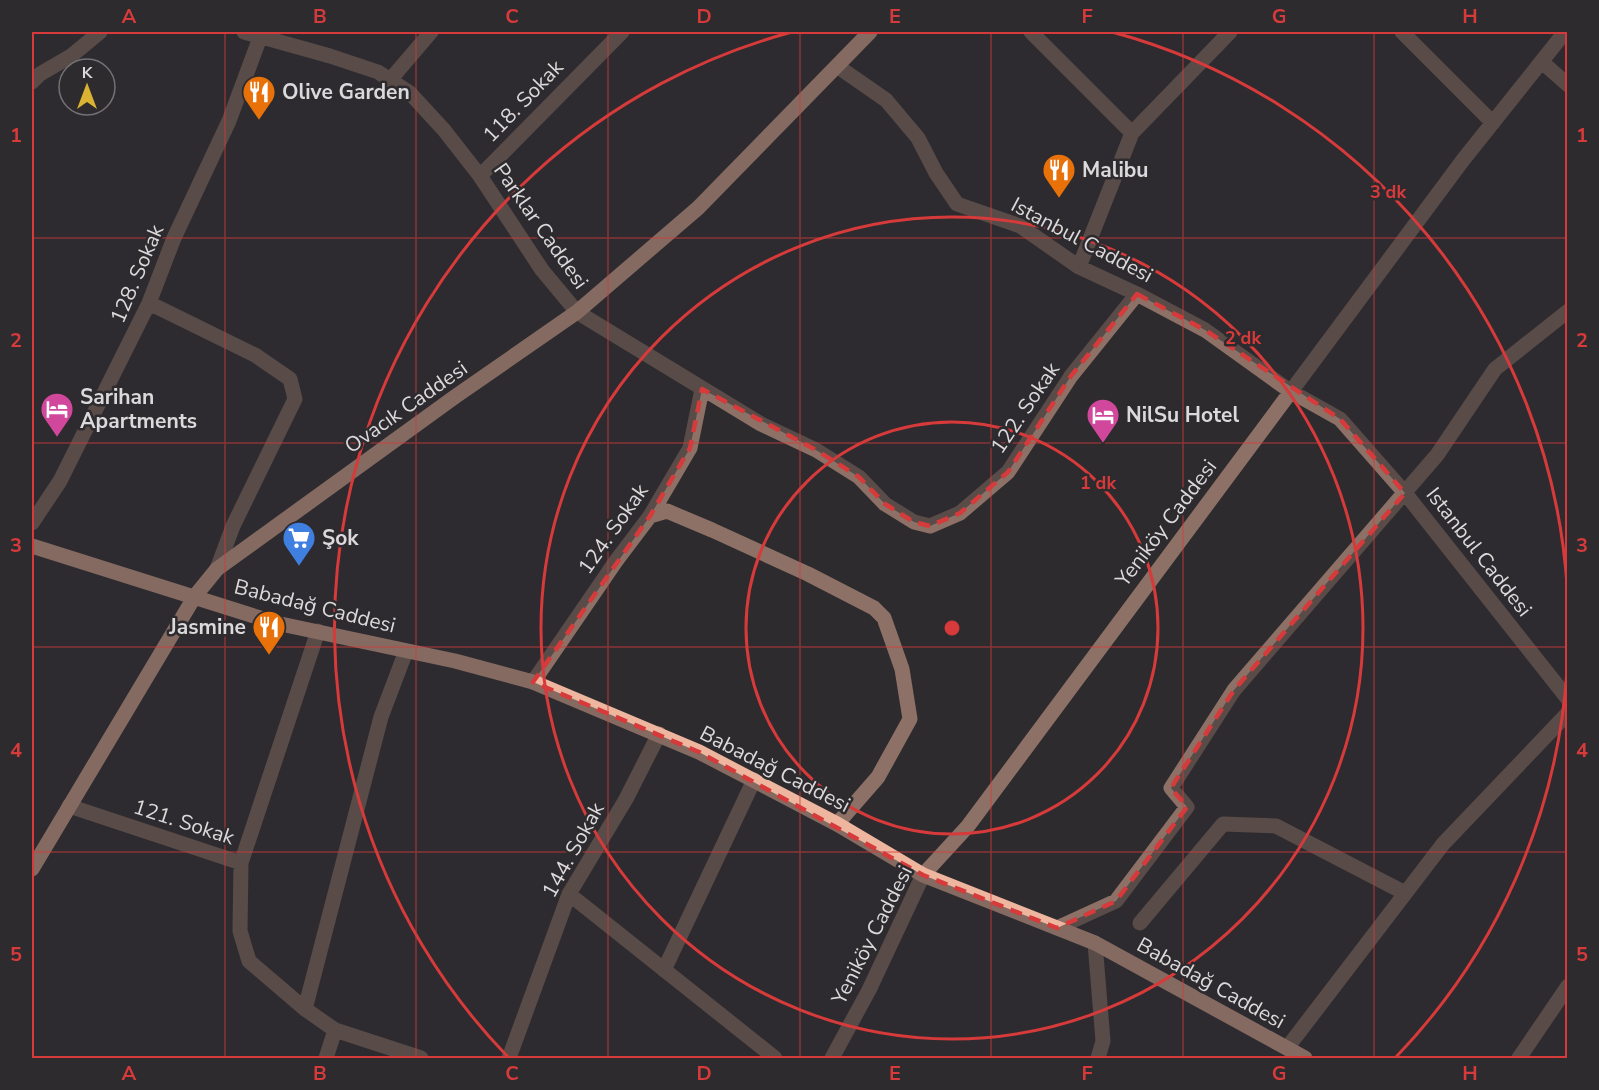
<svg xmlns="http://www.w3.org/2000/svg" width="1599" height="1090" font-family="'Nunito Sans',sans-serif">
	<rect width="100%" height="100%" fill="#2e2b2f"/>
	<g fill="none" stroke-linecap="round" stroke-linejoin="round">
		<path stroke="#8d7166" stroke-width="15" d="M 244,32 L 330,56 L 378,72 L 410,93 L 444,130 L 480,176 L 542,270 L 577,312 L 761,424 L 816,450 L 859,477 L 885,504 L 914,522 L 930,526 L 960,513 L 1008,472 L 1071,376 L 1137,294
			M 1031,32 L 1132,133
			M 1402,32 L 1493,123
			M 1542,62 L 1568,85
			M 837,66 L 886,100 L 918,138 L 936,173 L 957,204 L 1020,226 L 1079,267 L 1137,294 L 1205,330 L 1290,391 L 1340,419 L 1405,493 L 1568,699
			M 390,80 L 431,32
			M 32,82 L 40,74 L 71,56 L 100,32
			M 480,176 L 622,32
			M 1079,267 L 1132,133 L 1230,32
			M 149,303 L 255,355 L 290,379 L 295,399 L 233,526 L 217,569
			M 650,516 L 667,511 L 712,530 L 808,574 L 874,608 L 884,618 L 902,669 L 910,719 L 878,777 L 837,824
			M 32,523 L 60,481 L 149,303 L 174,238 L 229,121 L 262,32
			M 533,682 L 616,561 L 650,516 L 690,448 L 702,389
			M 69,806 L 241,863 L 240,931 L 249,961 L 305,1009 L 335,1030 L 421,1058
			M 241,863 L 318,631
			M 569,894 L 775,1058
			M 1140,923 L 1223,824 L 1276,826 L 1405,893
			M 1057,928 L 1116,901 L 1187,807 L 1171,788 L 1234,690 L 1437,455 L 1495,369 L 1568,311
			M 1095,943 L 1103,1041 L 1098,1058
			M 664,970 L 754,780
			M 305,1009 L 381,717 L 406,651
			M 1287,1048 L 1443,844 L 1568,713
			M 326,1058 L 335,1030
			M 509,1058 L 569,894 L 626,799 L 659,734
			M 832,1058 L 869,990 L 923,875 L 968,826 L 1463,160 L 1565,32
			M 1519,1058 L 1568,986"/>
		<path stroke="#eeb69e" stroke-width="15" d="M 32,546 L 276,623 L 455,661 L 533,682 L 699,752 L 837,824 L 923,875 L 1095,943 L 1305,1058
			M 32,869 L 195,596 L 217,569 L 456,396 L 577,312 L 698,208 L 870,32"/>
	</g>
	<path d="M0 0H1599V1090H0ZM 1137,294 L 1205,330 L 1340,419 L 1405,493 L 1234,690 L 1171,788 L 1187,807 L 1116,901 L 1057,928 L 923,875 L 699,752 L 533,682 L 650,516 L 690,448 L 702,389 L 816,450 L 859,477 L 885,504 L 914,522 L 930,526 L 960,513 L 1008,472 L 1071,376 Z" fill="#2e2b2f" fill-opacity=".55" fill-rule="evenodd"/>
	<path fill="none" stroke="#d63a3a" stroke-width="4.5" stroke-dasharray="12 8" stroke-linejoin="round" d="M 1137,294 L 1205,330 L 1340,419 L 1405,493 L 1234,690 L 1171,788 L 1187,807 L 1116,901 L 1057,928 L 923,875 L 699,752 L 533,682 L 650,516 L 690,448 L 702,389 L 816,450 L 859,477 L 885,504 L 914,522 L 930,526 L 960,513 L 1008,472 L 1071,376 Z"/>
	<path fill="none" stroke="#d63a3a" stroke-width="1.5" stroke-opacity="0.55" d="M 225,32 L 225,1058M 416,32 L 416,1058M 608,32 L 608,1058M 800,32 L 800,1058M 991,32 L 991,1058M 1183,32 L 1183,1058M 1374,32 L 1374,1058M 32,238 L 1568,238M 32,443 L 1568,443M 32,647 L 1568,647M 32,852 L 1568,852"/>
	<g fill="none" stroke="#d63a3a" stroke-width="3">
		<circle cx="952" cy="628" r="206"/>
		<circle cx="952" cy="628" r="411"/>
		<path d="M1567 671A617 617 0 0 1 1396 1057M508 1057A617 617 0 0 1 792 32M1112 32A617 617 0 0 1 1567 585"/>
	</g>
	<defs>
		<g id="restaurant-pin" transform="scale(1.725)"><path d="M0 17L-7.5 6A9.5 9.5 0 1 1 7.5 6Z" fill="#e8710a" stroke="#2e2b2f"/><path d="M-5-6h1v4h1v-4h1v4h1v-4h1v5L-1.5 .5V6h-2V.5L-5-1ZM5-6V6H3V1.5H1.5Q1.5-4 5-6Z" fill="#fff"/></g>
		<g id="hotel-pin" transform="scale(1.725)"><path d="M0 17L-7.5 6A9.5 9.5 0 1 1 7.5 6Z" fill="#d1479c" stroke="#2e2b2f"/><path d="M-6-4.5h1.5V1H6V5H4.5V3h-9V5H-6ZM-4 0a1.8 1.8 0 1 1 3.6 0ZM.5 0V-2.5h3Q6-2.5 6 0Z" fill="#fff"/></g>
		<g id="supermarket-pin" transform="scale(1.725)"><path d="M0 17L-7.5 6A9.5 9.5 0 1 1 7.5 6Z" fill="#3f7fe0" stroke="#2e2b2f"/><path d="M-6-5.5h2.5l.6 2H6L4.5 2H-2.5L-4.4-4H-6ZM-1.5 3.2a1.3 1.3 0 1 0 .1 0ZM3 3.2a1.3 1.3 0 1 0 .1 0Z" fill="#fff"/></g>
	</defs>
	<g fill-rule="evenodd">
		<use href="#restaurant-pin" x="259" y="92"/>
		<use href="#restaurant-pin" x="1059" y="170"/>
		<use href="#hotel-pin" x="57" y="409"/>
		<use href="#hotel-pin" x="1103" y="415"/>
		<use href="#supermarket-pin" x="299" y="538"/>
		<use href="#restaurant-pin" x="269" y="627"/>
	</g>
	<g text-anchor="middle" stroke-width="5" stroke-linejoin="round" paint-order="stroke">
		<g font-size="21" font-weight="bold" fill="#dbd9db" stroke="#2e2b2f" text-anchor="start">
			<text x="282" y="99">Olive Garden</text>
			<text x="1082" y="177">Malibu</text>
			<text x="80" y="404">Sarihan<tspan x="80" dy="24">Apartments</tspan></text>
			<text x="1126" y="422">NilSu Hotel</text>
			<text x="322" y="545">Şok</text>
			<text x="246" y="634" text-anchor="end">Jasmine</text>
		</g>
		<g font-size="21" fill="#dbd9db" stroke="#2e2b2f">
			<text transform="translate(523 101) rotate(-46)" y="7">118. Sokak</text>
			<text transform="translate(541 226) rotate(55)" y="7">Parklar Caddesi</text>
			<text transform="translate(1082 240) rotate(28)" y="7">Istanbul Caddesi</text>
			<text transform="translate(137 274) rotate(-67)" y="7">128. Sokak</text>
			<text transform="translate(406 407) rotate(-35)" y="7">Ovacık Caddesi</text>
			<text transform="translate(1025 408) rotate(-56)" y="7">122. Sokak</text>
			<text transform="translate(1166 523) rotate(-53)" y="7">Yeniköy Caddesi</text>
			<text transform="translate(613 529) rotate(-55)" y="7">124. Sokak</text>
			<text transform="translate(1479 552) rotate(52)" y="7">Istanbul Caddesi</text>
			<text transform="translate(315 606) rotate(14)" y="7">Babadağ Caddesi</text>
			<text transform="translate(775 769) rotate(27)" y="7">Babadağ Caddesi</text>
			<text transform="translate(184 822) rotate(18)" y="7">121. Sokak</text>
			<text transform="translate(573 850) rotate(-61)" y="7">144. Sokak</text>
			<text transform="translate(872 935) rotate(-63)" y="7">Yeniköy Caddesi</text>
			<text transform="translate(1211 983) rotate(29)" y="7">Babadağ Caddesi</text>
		</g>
	</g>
	<circle cx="952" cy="628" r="9" fill="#d63a3a" stroke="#2e2b2f" stroke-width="3"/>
	<g font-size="18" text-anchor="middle" font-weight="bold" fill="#d63a3a" stroke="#2e2b2f" stroke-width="5" stroke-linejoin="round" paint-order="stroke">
		<text x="1388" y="198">3 dk</text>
		<text x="1243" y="344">2 dk</text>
		<text x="1098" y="489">1 dk</text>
	</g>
	<rect width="1599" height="1090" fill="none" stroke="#2e2b2f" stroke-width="66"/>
	<g transform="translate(87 87)"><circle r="28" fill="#2e2b2f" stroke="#737174" stroke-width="1.5"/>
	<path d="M0-4.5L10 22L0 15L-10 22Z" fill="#dab333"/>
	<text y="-9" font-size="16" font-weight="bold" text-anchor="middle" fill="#dbd9db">K</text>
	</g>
	<rect x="33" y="33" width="1533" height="1024" fill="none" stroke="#d63a3a" stroke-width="2"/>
	<g font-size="20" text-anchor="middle" font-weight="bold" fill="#d63a3a">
		<text x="129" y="23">A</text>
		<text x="320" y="23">B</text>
		<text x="512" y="23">C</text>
		<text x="704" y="23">D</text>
		<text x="895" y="23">E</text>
		<text x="1087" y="23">F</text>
		<text x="1279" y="23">G</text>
		<text x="1470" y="23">H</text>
		<text x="16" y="142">1</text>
		<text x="1582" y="142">1</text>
		<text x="16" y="347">2</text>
		<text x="1582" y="347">2</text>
		<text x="16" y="552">3</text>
		<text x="1582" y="552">3</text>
		<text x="16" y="757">4</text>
		<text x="1582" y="757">4</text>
		<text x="16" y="961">5</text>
		<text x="1582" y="961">5</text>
		<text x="129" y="1080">A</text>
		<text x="320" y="1080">B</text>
		<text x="512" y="1080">C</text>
		<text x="704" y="1080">D</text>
		<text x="895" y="1080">E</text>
		<text x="1087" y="1080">F</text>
		<text x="1279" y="1080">G</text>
		<text x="1470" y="1080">H</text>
	</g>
</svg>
